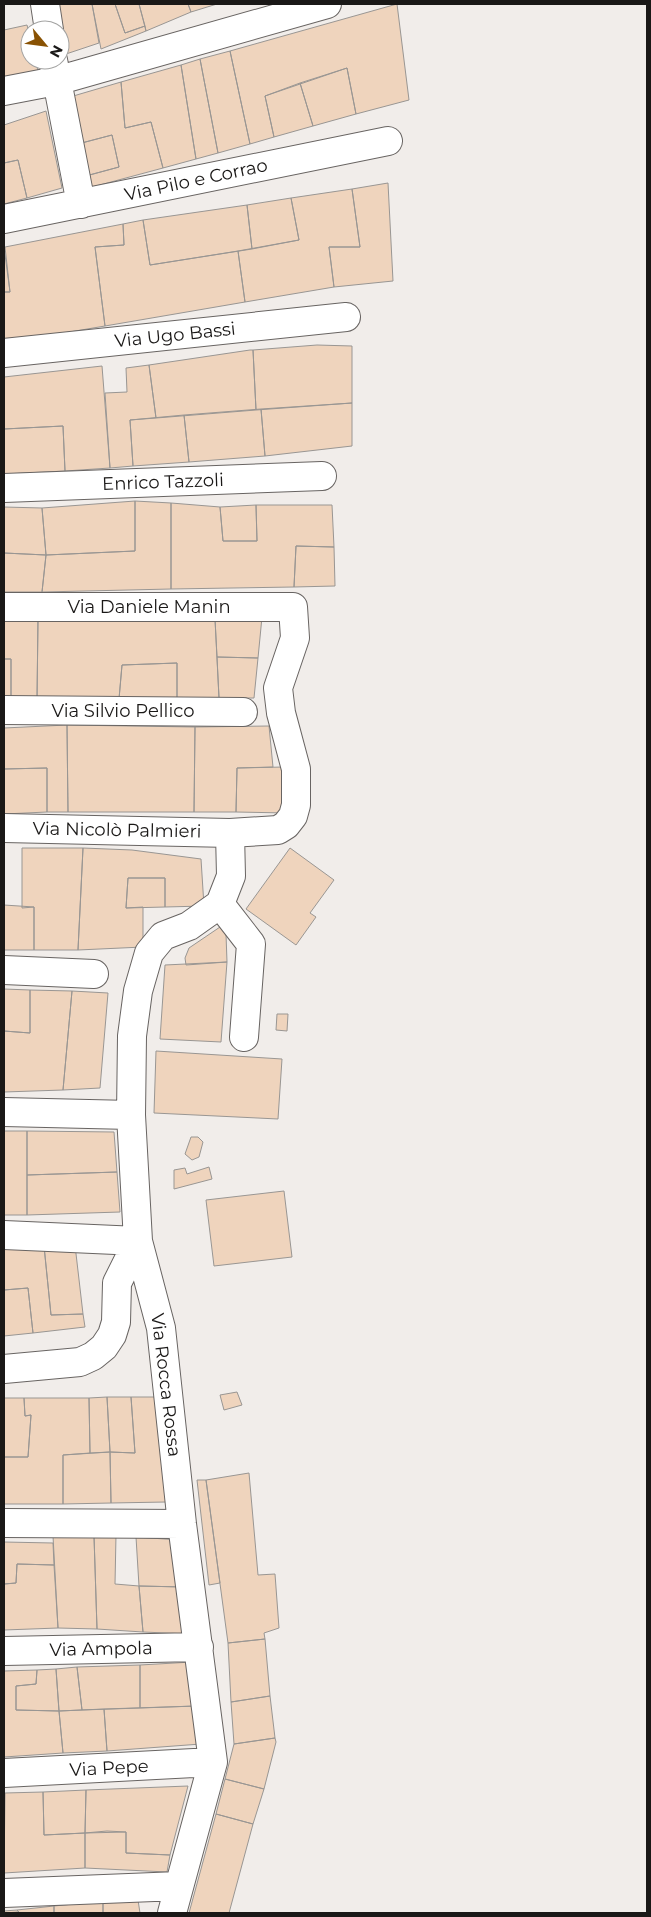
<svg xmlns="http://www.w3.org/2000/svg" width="651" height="1917" font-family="Montserrat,sans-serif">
	<rect width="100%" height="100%" fill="#f1edea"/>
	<path fill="#efd4bd" stroke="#999693" d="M 52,4 L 92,4 L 99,43 L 60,56 L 60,30 Z
		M 92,4 L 115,4 L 125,33 L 145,26 L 146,31 L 101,49 Z
		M 115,4 L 139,4 L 145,26 L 125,33 Z
		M 139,4 L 188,4 L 191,12 L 146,31 Z
		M 188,4 L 217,4 L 191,12 Z
		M 397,4 L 409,100 L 356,114 L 347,68 L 265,96 L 274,137 L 250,144 L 230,51 Z
		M 27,25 L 30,37 L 30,60 L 36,60 L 38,72 L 4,79 L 4,30 Z
		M 230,51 L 250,144 L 218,153 L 200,59 Z
		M 200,59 L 218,153 L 196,159 L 181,65 Z
		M 181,65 L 196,159 L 163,168 L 151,122 L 125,128 L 121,82 Z
		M 347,68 L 356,114 L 313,126 L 300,83 Z
		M 121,82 L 125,128 L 151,122 L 163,168 L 85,189 L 82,177 L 119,167 L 112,135 L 74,145 L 63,99 Z
		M 300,83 L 313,126 L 274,137 L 265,96 Z
		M 46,111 L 62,188 L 27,198 L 18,160 L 4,163 L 4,125 Z
		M 112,135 L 119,167 L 82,177 L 74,145 Z
		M 18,160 L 27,198 L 4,204 L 4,163 Z
		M 388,183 L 393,281 L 334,287 L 329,247 L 360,247 L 352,189 Z
		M 352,189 L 360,247 L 329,247 L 334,287 L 245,302 L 238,251 L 299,240 L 291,198 Z
		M 291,198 L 299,240 L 252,249 L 247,205 Z
		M 247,205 L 252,249 L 150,265 L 143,220 Z
		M 143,220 L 150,265 L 238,251 L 245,302 L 105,326 L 95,247 L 124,245 L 123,224 Z
		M 123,224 L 124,245 L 95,247 L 105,326 L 4,343 L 4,292 L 10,292 L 5,247 Z
		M 4,247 L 10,292 L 4,292 Z
		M 317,345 L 352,346 L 352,403 L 256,410 L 253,350 Z
		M 250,350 L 253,350 L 256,410 L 156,418 L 149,365 Z
		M 149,365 L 156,418 L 130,420 L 133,466 L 110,468 L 105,393 L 127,392 L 126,368 Z
		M 102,366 L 110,468 L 65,471 L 63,426 L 4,429 L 4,377 Z
		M 352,403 L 352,446 L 265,456 L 261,409 Z
		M 261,409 L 265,456 L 189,462 L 184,415 Z
		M 184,415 L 189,462 L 133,466 L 130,420 Z
		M 63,426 L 65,471 L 4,474 L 4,429 Z
		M 135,501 L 171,503 L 171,589 L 42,592 L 46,555 L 135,551 Z
		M 135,501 L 135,551 L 46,555 L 42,508 Z
		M 171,503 L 220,507 L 223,541 L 257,541 L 256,505 L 332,505 L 334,547 L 296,546 L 294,587 L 171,589 Z
		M 256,505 L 257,541 L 223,541 L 220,507 Z
		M 4,507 L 42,508 L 46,555 L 4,553 Z
		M 296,546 L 334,547 L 335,586 L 294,587 Z
		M 4,553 L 46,555 L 42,592 L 4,592 Z
		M 4,617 L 38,618 L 37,700 L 11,700 L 11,659 L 4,659 Z
		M 262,617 L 258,658 L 217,657 L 215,619 Z
		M 38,618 L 166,621 L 215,619 L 219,698 L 177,699 L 177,663 L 122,665 L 119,699 L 37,700 Z
		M 217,657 L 258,658 L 254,698 L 219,698 Z
		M 4,659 L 11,659 L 11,700 L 4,700 Z
		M 177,663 L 177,699 L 119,699 L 122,665 Z
		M 67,725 L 195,727 L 194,812 L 68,812 Z
		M 67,725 L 68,812 L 47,812 L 47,768 L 4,769 L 4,728 Z
		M 269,726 L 273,767 L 237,768 L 236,812 L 194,812 L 195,727 Z
		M 284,767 L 286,813 L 236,812 L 237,768 Z
		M 47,768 L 47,812 L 4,814 L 4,769 Z
		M 22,848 L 83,848 L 78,950 L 34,950 L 34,907 L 22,908 Z
		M 83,848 L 132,850 L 201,859 L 204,906 L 165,907 L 165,878 L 128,878 L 126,908 L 143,907 L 143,947 L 78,950 Z
		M 290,848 L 334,880 L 310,913 L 316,917 L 296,945 L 246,909 Z
		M 128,878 L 165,878 L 165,907 L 126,908 Z
		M 4,905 L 34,907 L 34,950 L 4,950 Z
		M 220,927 L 226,934 L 227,962 L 186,965 L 185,958 L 189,948 Z
		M 227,962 L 221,1042 L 160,1039 L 165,965 Z
		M 4,989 L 30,990 L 30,1033 L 4,1031 Z
		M 30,990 L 72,991 L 63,1090 L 4,1092 L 4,1031 L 30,1033 Z
		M 72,991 L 108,993 L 100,1088 L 63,1090 Z
		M 277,1014 L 288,1014 L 287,1031 L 276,1030 Z
		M 156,1051 L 282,1059 L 278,1119 L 154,1113 Z
		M 4,1131 L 27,1131 L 27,1215 L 4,1215 Z
		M 27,1131 L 114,1132 L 117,1172 L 27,1175 Z
		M 191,1137 L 198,1137 L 203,1142 L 199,1157 L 192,1160 L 185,1154 Z
		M 209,1167 L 212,1179 L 174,1189 L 174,1170 L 185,1168 L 187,1174 Z
		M 117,1172 L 120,1212 L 27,1215 L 27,1175 Z
		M 284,1191 L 292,1257 L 214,1266 L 206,1200 Z
		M 75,1245 L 83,1314 L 51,1315 L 44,1246 Z
		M 44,1246 L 51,1315 L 83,1314 L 85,1327 L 33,1333 L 28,1288 L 4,1290 L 4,1247 Z
		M 28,1288 L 33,1333 L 4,1336 L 4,1290 Z
		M 237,1392 L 242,1405 L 224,1410 L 220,1395 Z
		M 107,1397 L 110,1452 L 90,1453 L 89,1398 Z
		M 107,1397 L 131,1397 L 135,1453 L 110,1452 Z
		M 131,1397 L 156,1397 L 166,1502 L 111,1503 L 110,1452 L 135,1453 Z
		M 4,1398 L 24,1398 L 25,1416 L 31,1415 L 28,1457 L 4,1457 Z
		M 24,1398 L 89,1398 L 90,1453 L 63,1455 L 63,1504 L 4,1504 L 4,1457 L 28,1457 L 31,1415 L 25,1416 Z
		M 110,1452 L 111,1503 L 63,1504 L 63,1455 Z
		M 249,1473 L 258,1575 L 275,1574 L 279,1628 L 264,1633 L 265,1639 L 228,1643 L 206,1480 Z
		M 197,1480 L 206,1480 L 220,1583 L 209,1585 Z
		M 116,1535 L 115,1584 L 139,1586 L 143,1632 L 97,1629 L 94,1536 Z
		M 53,1536 L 94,1536 L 97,1629 L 58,1628 Z
		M 136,1537 L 179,1540 L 184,1587 L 139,1586 Z
		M 4,1542 L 53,1543 L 54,1565 L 17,1564 L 16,1583 L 4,1584 Z
		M 17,1564 L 54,1565 L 58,1628 L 4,1630 L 4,1584 L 16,1583 Z
		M 139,1586 L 184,1587 L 189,1634 L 143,1632 Z
		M 265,1639 L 270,1696 L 231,1702 L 228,1643 Z
		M 192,1662 L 196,1706 L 140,1708 L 140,1665 Z
		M 140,1665 L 140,1708 L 82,1710 L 77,1667 Z
		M 77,1667 L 82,1710 L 59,1711 L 56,1669 Z
		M 56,1669 L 59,1711 L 16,1710 L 16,1686 L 36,1684 L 37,1670 Z
		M 37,1670 L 36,1684 L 16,1686 L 16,1710 L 59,1711 L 63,1753 L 4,1757 L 4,1671 Z
		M 270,1696 L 275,1738 L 234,1744 L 231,1702 Z
		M 196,1706 L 201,1744 L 107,1751 L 104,1709 Z
		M 104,1709 L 107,1751 L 63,1753 L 59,1711 Z
		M 275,1738 L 276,1742 L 264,1789 L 225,1779 L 234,1744 Z
		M 225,1779 L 264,1789 L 253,1824 L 216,1814 Z
		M 188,1786 L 170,1855 L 126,1853 L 126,1832 L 85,1833 L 86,1790 Z
		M 86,1790 L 85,1833 L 44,1835 L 43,1792 Z
		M 43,1792 L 44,1835 L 85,1833 L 85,1868 L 4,1873 L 5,1793 Z
		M 216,1814 L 253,1824 L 229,1913 L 189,1913 Z
		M 107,1831 L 126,1832 L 126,1853 L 170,1855 L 167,1872 L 85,1868 L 85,1833 Z
		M 138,1900 L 140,1913 L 103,1913 L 103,1901 Z
		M 103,1901 L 103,1913 L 54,1913 L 54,1906 Z
		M 54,1906 L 54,1913 L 12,1913 L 19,1912 L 17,1910 Z
		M 17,1910 L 19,1912 L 4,1913 L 4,1911 Z"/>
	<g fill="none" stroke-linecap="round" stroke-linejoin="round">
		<g stroke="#686462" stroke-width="30">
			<path id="minor" d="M 45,4 L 49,30
				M 53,60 L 81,204
				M 4,91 L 56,81 L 327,4
				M 4,219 L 388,141
				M 4,353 L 346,317
				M 4,488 L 322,476
				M 4,607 L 293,607 L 295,638 L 278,688 L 281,713 L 296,769 L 296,805 L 293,816 L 286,825 L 278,830 L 230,833 L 4,828
				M 4,710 L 243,712
				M 220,904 L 251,944 L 244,1037
				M 4,970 L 94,974
				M 4,1112 L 131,1115
				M 4,1235 L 138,1241 L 117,1283 L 116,1322 L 112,1335 L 104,1347 L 93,1356 L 80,1362 L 4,1369
				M 4,1523 L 182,1524
				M 4,1651 L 199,1647
				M 4,1773 L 213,1762
				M 4,1893 L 179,1886
				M 172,1913 L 213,1762 L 182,1524 L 161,1328 L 138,1241 L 131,1115 L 132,1036 L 138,991 L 149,953 L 163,936 L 189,926 L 220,904 L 231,876 L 230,833"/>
		</g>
		<use href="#minor" stroke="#fff" stroke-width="28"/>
	</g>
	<g text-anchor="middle" stroke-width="4" stroke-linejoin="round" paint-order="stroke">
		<g font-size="18" fill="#1a1817" stroke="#fff">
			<text transform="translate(196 180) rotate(-12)" y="6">Via Pilo e Corrao</text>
			<text transform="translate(175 335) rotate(-6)" y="6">Via Ugo Bassi</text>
			<text transform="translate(163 482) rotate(-2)" y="6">Enrico Tazzoli</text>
			<text x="149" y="613">Via Daniele Manin</text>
			<text x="123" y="717">Via Silvio Pellico</text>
			<text transform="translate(117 830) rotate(1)" y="6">Via Nicolò Palmieri</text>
			<text transform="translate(166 1385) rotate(83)" y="6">Via Rocca Rossa</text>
			<text transform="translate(101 1649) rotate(-1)" y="6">Via Ampola</text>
			<text transform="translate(109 1768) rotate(-3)" y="6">Via Pepe</text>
		</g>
	</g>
	<rect width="651" height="1917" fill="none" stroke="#1a1817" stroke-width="10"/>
	<g transform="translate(45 45) rotate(119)"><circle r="24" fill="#ffffff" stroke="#a3a3a2"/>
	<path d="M0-4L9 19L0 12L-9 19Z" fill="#895203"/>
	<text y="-8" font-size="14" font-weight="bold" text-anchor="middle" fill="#1a1817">N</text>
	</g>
</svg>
